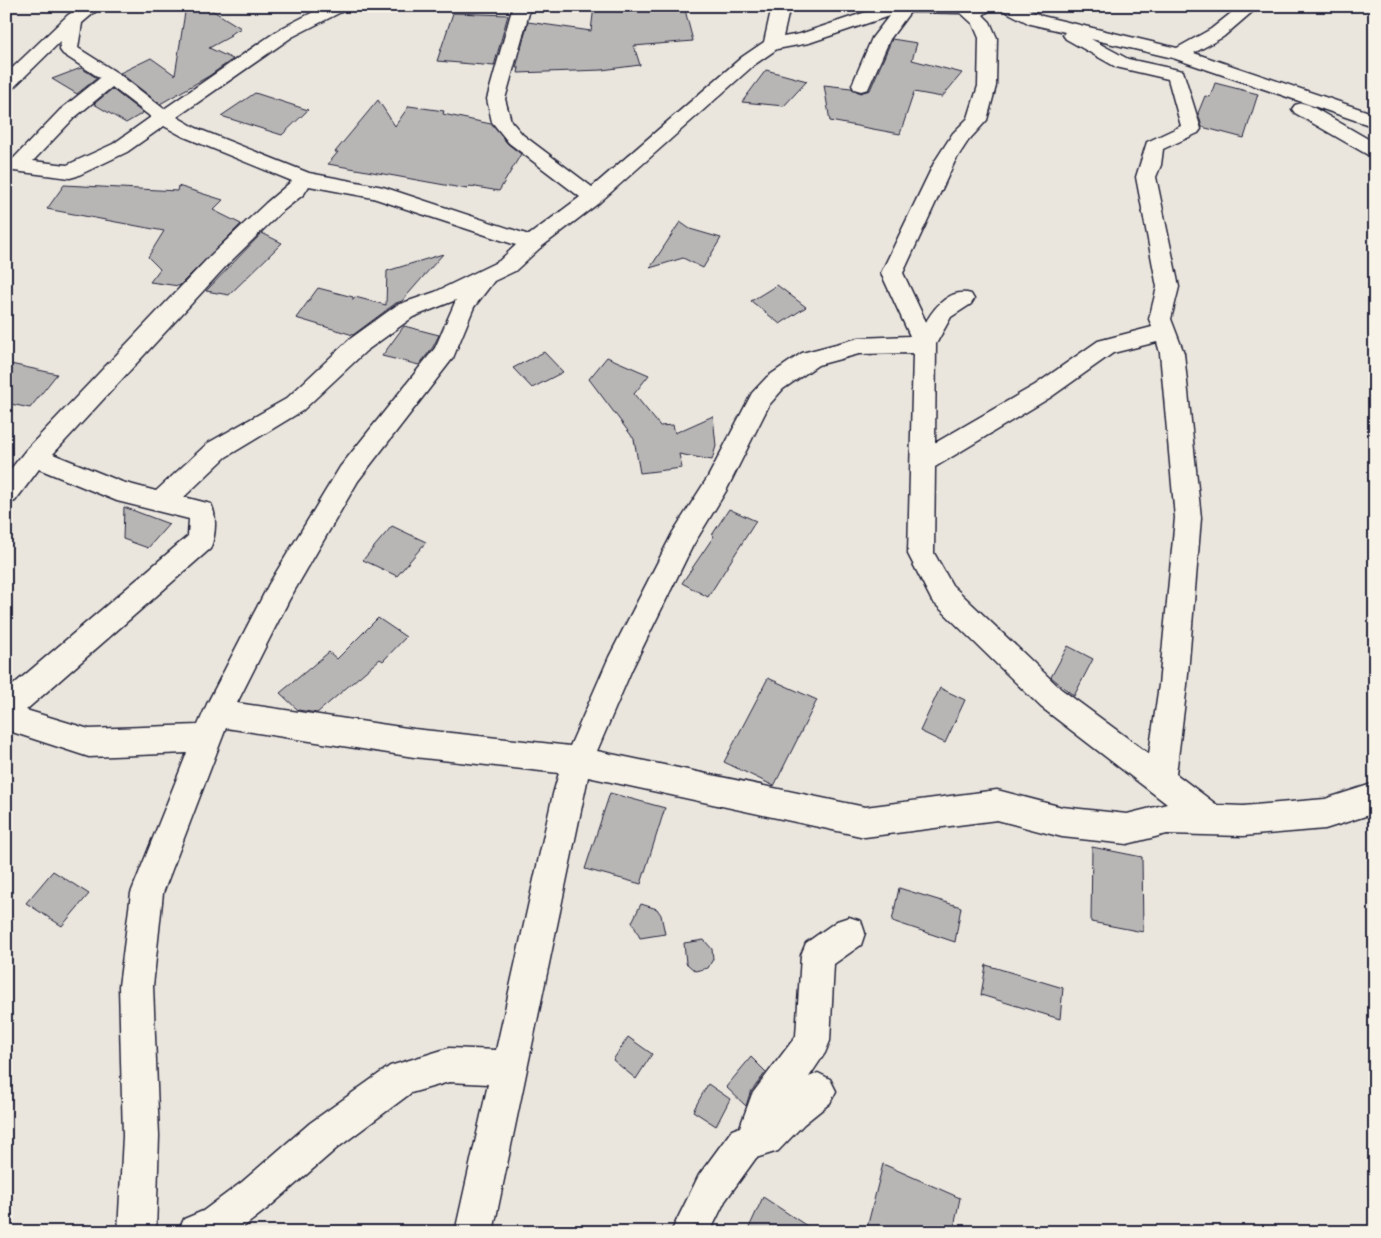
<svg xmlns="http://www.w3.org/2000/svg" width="1381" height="1238" font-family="'Playpen Sans',sans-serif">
	<rect width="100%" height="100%" fill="#eae6de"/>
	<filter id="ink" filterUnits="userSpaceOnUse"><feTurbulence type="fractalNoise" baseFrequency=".02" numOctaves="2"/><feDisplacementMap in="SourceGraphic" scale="10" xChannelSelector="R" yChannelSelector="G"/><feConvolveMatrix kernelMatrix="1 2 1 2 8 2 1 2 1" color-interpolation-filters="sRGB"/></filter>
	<g filter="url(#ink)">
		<path fill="#b8b6b5" stroke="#22223b" d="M 186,6 L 205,6 L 241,28 L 229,35 L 231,36 L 209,48 L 233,59 L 209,76 L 160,104 L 120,73 L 151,58 L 175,75 Z
			M 594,6 L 684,6 L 693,41 L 634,46 L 640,65 L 602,70 L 518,73 L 519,68 L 516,68 L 528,22 L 591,31 Z
			M 453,13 L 508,15 L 494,66 L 437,61 Z
			M 892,39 L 917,43 L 912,60 L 962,73 L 942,97 L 914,92 L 900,134 L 830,121 L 824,85 L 851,88 L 860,93 L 870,90 Z
			M 81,68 L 97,78 L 77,94 L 52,79 Z
			M 766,70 L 807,81 L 784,106 L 742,102 Z
			M 1215,83 L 1258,94 L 1244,138 L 1202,127 L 1198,113 L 1205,96 L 1210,97 Z
			M 112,89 L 143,113 L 126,123 L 94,104 Z
			M 255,93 L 308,110 L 282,135 L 221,116 Z
			M 378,100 L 395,126 L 409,106 L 444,111 L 443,114 L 491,124 L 508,144 L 521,154 L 499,191 L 470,186 L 467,189 L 328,164 L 338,152 L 335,152 Z
			M 64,185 L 177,191 L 178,186 L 223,200 L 213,210 L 241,224 L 179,286 L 150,282 L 160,269 L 148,257 L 164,231 L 47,209 Z
			M 680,222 L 690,229 L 721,238 L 703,268 L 683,258 L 650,268 Z
			M 262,233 L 282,243 L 229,295 L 206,291 Z
			M 443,254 L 402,301 L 396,303 L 353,335 L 296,318 L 318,288 L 353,297 L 353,300 L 355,297 L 386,305 L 387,271 Z
			M 777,285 L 806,307 L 780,324 L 751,301 Z
			M 404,326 L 439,335 L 433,347 L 419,365 L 382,356 Z
			M 544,352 L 563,372 L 532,388 L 513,368 Z
			M 607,357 L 649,375 L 634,394 L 660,426 L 673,425 L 675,433 L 713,416 L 716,446 L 712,460 L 679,454 L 682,468 L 640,473 L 634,439 L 589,379 Z
			M 6,363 L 57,374 L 30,408 L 6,403 Z
			M 124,507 L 169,524 L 148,548 L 123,539 Z
			M 729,509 L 756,521 L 708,597 L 682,583 L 714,536 L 712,535 Z
			M 392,526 L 426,542 L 397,576 L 363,560 Z
			M 378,618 L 406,637 L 383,661 L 380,659 L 317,713 L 298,710 L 280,693 L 329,652 L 337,659 Z
			M 1068,646 L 1093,659 L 1074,696 L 1051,677 Z
			M 768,678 L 817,700 L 774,786 L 724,762 Z
			M 940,688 L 965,700 L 945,743 L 920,731 Z
			M 610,793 L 665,808 L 641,884 L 585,869 Z
			M 1092,847 L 1142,857 L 1143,932 L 1091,922 Z
			M 53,871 L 89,894 L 62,926 L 26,903 Z
			M 899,888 L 961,907 L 955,942 L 892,921 Z
			M 641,904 L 657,909 L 661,915 L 665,934 L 640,938 L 632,922 Z
			M 704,940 L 712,949 L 713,959 L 708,968 L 695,971 L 686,963 L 684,943 Z
			M 986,965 L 1063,988 L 1060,1019 L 981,995 Z
			M 628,1037 L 652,1054 L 636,1079 L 613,1060 Z
			M 751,1057 L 766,1072 L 750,1093 L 746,1106 L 726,1087 Z
			M 708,1084 L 730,1099 L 716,1126 L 693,1111 Z
			M 883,1164 L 960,1198 L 953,1232 L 866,1232 Z
			M 763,1197 L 816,1232 L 747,1232 Z"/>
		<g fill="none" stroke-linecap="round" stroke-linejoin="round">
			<g stroke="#22223b" stroke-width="3">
				<path id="minor" d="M 82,6 L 102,6 L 82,23 L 78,48 L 119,74 L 164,109 L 280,29 L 325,6 L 347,6 L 345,10 L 292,37 L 177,117 L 196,128 L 309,173 L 383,187 L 529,235 L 580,197 L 509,143 L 492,122 L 487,99 L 513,6 L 531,6 L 505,99 L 511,121 L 523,135 L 592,187 L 742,57 L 764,42 L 772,6 L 790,6 L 783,37 L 800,34 L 884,6 L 987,6 L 990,10 L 983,15 L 990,22 L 997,38 L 996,86 L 987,120 L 968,141 L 955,161 L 903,273 L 926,322 C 935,306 951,288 971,294 L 974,299 L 971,304 L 951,317 L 936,344 L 935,443 L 1035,385 L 1098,341 L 1152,327 L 1149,319 L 1157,287 L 1136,177 L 1147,142 L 1181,126 L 1168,79 L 1116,67 L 1066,39 L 1063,35 L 1065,32 L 1030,24 L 1003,10 L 1001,6 L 1023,6 L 1042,16 L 1177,48 L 1211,29 L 1240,6 L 1259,6 L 1223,37 L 1194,53 L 1375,114 L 1375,127 L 1173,58 L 1091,39 L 1128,59 L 1183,71 L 1201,129 L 1198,133 L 1163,149 L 1161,165 L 1156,177 L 1179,287 L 1171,319 L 1184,353 L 1201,518 L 1187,685 L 1176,774 L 1217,805 L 1243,806 L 1325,799 L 1375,783 L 1375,813 L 1325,829 L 1243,836 L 1167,834 L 1127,844 L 1062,837 L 997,820 L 865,837 L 588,777 L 493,1232 L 455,1232 L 488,1084 L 449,1082 L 411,1093 L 336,1149 L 268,1208 L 237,1232 L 178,1232 L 184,1219 L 203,1211 L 242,1182 L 310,1123 L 390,1066 L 449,1048 L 496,1050 L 553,794 L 559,773 L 414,757 L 226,728 L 163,893 L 153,986 L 159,1136 L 156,1232 L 118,1232 L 123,1136 L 119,986 L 131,893 L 187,753 L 89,757 L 6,730 L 6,691 L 188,536 L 189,519 L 117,501 L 39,469 L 15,501 L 6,504 L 6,475 L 26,450 L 211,255 L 266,203 L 292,181 L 182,136 L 164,126 L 127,152 L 77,176 L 70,178 L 6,170 L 6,158 L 13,159 L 60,110 L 100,78 L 63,54 L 60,50 L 61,41 L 13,88 L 6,90 L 6,74 L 68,15 ZM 910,12 L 961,13 L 973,24 L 979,38 L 978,86 L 968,118 L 953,133 L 935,161 L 881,273 L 910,336 L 859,338 L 802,353 L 767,377 L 752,393 L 708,477 L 673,532 L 609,657 L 570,746 L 414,729 L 237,703 L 289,600 L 358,481 L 453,358 L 474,307 L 494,281 L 515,271 L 540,248 L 600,202 L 754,65 L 777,49 L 809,43 L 889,16 L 872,38 L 852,85 L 854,89 L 861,91 L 868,89 L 890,39 ZM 112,87 L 151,117 L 113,144 L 67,165 L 33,161 L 74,118 ZM 309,186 L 373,198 L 516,245 L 499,261 L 435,292 L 397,305 L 350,339 L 286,399 L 208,443 L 156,491 L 122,482 L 53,454 L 227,265 L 280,213 L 304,194 ZM 456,300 L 435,348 L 340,467 L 269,584 L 207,704 L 198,725 L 89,729 L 26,710 L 210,549 C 216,536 217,516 211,504 L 184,497 L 226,457 L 302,411 L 366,351 L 413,317 ZM 1157,342 L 1160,353 L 1175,518 L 1159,685 L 1149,754 L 1061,689 L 952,585 L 934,553 L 935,467 L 1051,397 L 1113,353 ZM 913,353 L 908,554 L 932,601 L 1041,707 L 1167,804 L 1127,814 L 1062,807 L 997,790 L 865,807 L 597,751 L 632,669 L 692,547 L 726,491 L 769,405 L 783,389 L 818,365 L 859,354 Z
					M 1302,103 L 1309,105 L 1375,143 L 1375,157 L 1368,155 L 1295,113 L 1292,109 L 1295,105 Z
					M 849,917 L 861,921 L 865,933 L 861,945 L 834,964 L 830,1041 L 825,1053 L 809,1077 L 818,1073 L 830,1079 L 836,1091 L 830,1103 L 804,1124 L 778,1151 L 756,1158 L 725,1201 L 710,1232 L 671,1232 L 699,1175 L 732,1130 L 740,1127 L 752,1094 L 796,1036 L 801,955 L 806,943 L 837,921 Z"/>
			</g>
			<use href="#minor" fill="#f7f3e8" fill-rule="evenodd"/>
		</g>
	</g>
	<rect width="1381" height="1238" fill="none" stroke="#f7f3e8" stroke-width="25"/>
	<rect x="12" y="12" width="1356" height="1213" fill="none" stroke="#22223b" stroke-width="2" filter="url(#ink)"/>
</svg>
